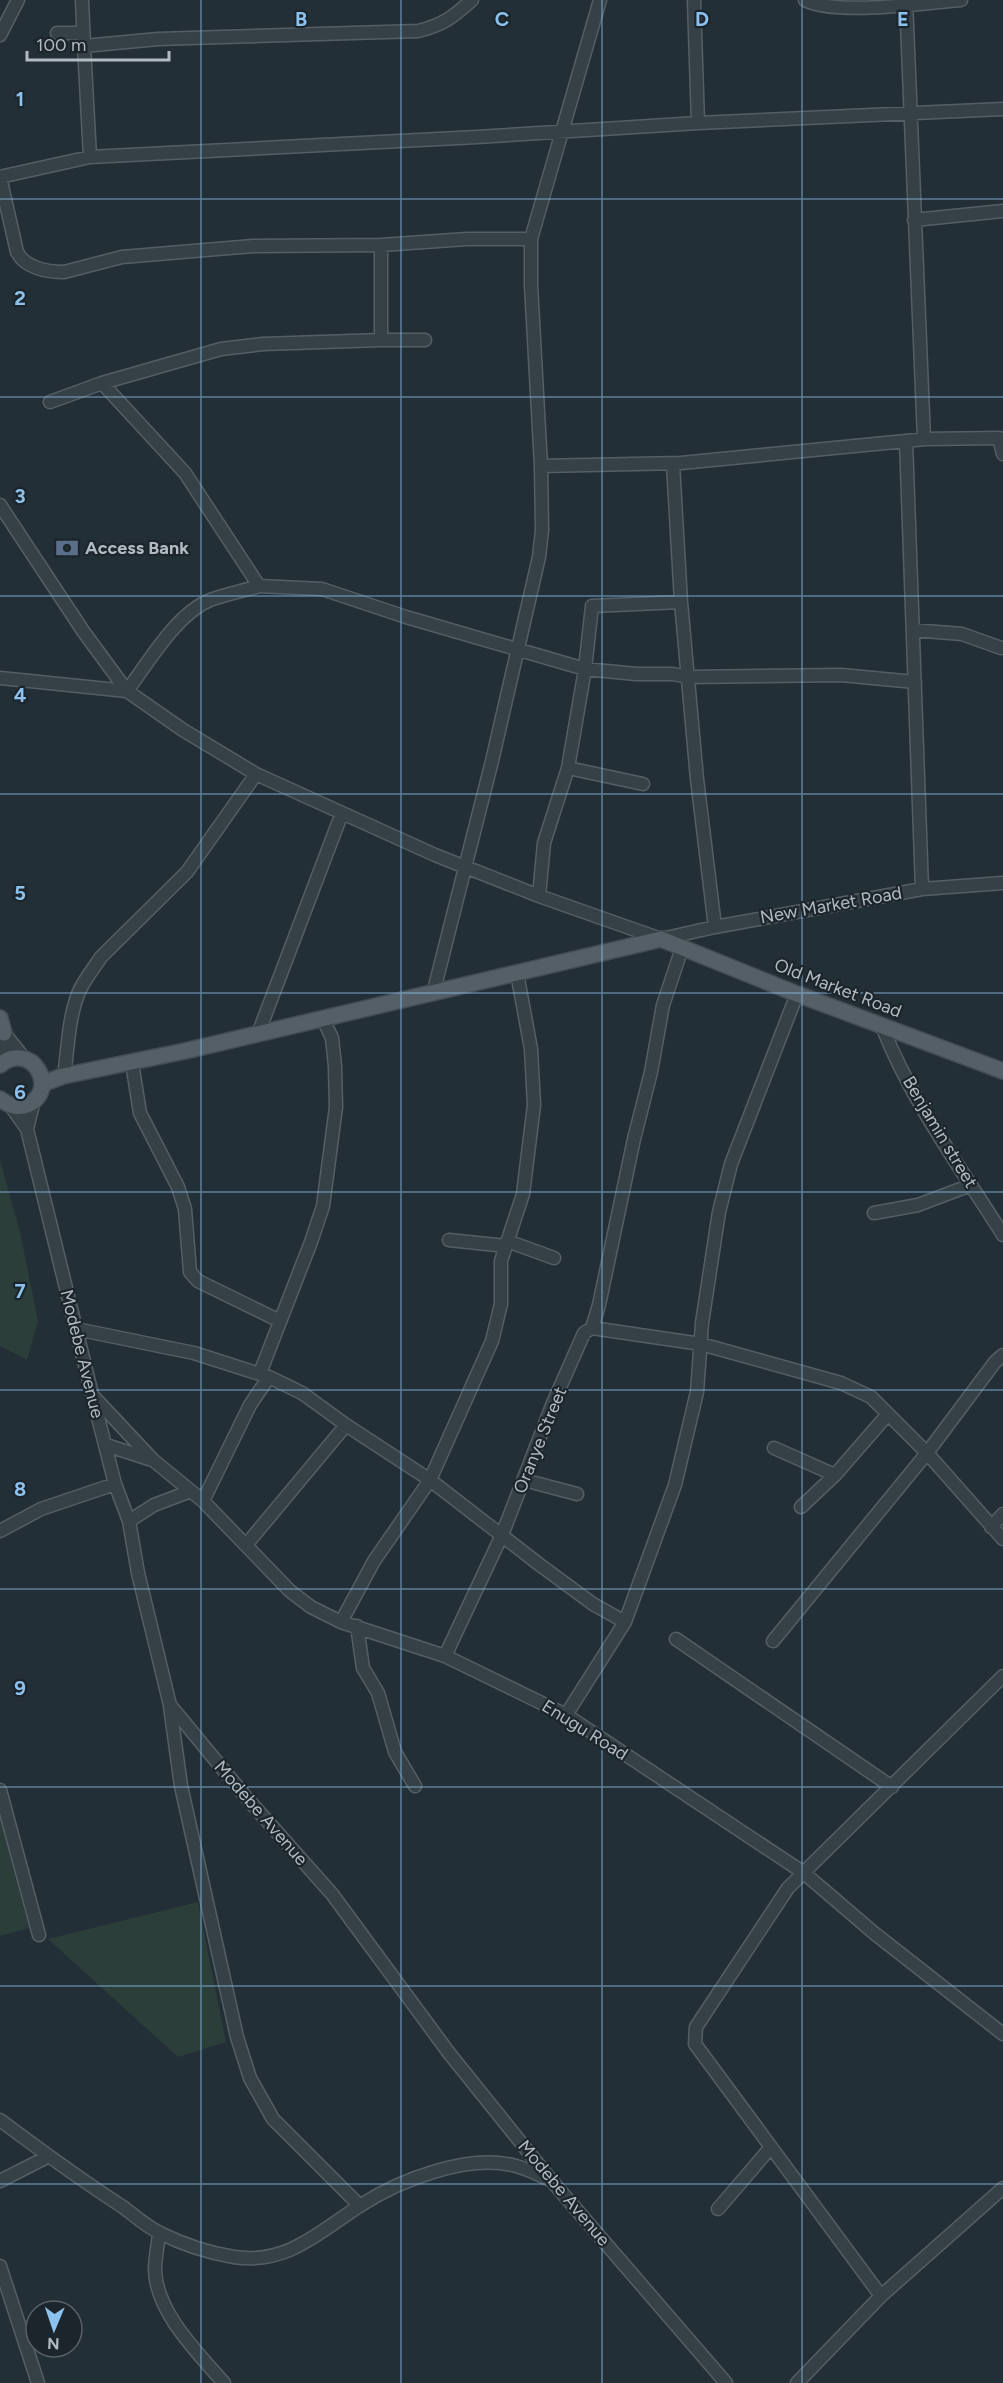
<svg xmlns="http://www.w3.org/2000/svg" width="1003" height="2383" font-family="Figtree,sans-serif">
	<rect width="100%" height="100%" fill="#232f36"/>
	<path fill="#2b3e3a" d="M 0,1160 L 20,1232 L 38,1321 L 27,1360 L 0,1346 Z
		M 0,1819 L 29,1928 L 0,1936 Z
		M 198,1902 L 226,2042 L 178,2057 L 48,1939 Z"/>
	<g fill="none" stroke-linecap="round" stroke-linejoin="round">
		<g stroke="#545e65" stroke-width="15">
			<path id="minor" d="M 82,0 L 84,46 L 158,39 L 418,31 C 443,25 453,17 472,0
				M 805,0 C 836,16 923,3 961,0
				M 906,0 L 924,439 L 906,441
				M 694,1 L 698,123
				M 57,33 L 83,33
				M 0,35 L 18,0
				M 84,46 L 90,157
				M 0,177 L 90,157 L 477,137 L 698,123 L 1003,109
				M 0,177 L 17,252 C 25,268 47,272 64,272 L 122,257 L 253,246 L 381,245 L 467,239 L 531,239
				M 914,220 L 1003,211
				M 381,245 L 381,340 L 425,340
				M 102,383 L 185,473 L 259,586 L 322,589 L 406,617 L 585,669 L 636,674 L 673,674 L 688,677 L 841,675 L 915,682
				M 50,402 L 102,383 L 221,349 L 263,344 L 381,340
				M 924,439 L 999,438 L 1003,454
				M 673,464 L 681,602 L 697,779 L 715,927
				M 541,466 L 681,463 L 906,441 L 922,889
				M 0,505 L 83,631 L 127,691 C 148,663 176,614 210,600 C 226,594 243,591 259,586
				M 913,630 L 962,634 L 1001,648
				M 0,678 L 127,691 L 183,730 L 256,774 L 435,855 L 539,896 L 661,939 L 715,927 L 922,889 L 1003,883
				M 568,768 L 643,784
				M 539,896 L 544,843 L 568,768 L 585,669 L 592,606 L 681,602
				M 433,994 L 492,761 L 539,557 L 542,530 L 541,466 L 531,285 L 531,239 L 600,0
				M 882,1026 C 911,1101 961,1168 1003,1235
				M 4,1033 L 24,1058
				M 258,1034 L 342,813
				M 3,1062 L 4,1033
				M 132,1063 L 140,1113 L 178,1187 L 185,1209 L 190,1272 L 198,1281 L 280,1321
				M 65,1069 C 68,1044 69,1018 78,994 C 83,981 94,968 101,957 L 187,872 L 256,774
				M 10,1105 L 27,1129 L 92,1394 L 115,1484 L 129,1521 L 138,1573 L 170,1705 L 245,1796 L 332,1894 L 449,2053 L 551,2180 L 726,2383
				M 27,1129 L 34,1100
				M 874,1213 L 918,1205 L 971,1185
				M 449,1240 L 506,1246
				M 507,1241 L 554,1258
				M 592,1328 L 599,1305 L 634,1139 L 651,1072 L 663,1005 L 682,948
				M 76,1329 L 194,1353 L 269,1377 L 302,1393 L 346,1425 L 430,1480 L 540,1565 L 593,1604 L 625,1622
				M 260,1373 L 311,1242 L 323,1206 L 336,1107 L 335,1066 L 332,1038 L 323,1019
				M 92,1395 L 153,1460 L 203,1501 L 290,1591 L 311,1607 L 341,1622 L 445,1656 L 566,1715 L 804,1873 L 874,1933 L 1003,2034
				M 106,1445 L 149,1459
				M 774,1448 L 835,1475
				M 524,1480 L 577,1494
				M 203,1501 L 250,1405 L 269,1377
				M 801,1507 L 835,1475 L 888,1414
				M 129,1521 L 154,1505 L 191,1491
				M 991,1527 L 1003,1514
				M 0,1531 L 41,1509 L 115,1484
				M 246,1545 L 346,1425
				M 341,1622 L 374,1561 L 430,1480 L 492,1341 L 501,1304 L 501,1261 L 523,1194 L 534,1105 L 531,1049 L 517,973
				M 357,1626 L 363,1668 L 378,1693 L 395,1752 L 415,1786
				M 676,1639 L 892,1787
				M 773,1641 L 927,1453 L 995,1362 L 1003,1355
				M 445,1656 L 502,1535 L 553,1403 L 584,1333 L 592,1328 L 701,1344 L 841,1383 L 871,1397 L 927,1453 L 1003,1539
				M 170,1706 L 181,1786 L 237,2037 L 250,2078 L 273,2119 L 360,2206
				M 566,1715 L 625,1622 L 675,1485 L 697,1392 L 702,1323 L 719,1212 L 731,1164 L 797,994
				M 0,1790 L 39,1935
				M 0,2120 C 40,2150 81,2180 123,2207 C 135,2216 147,2227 160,2233 C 182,2244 210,2253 234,2257 C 287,2265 319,2232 361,2205 C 400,2180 469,2153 516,2166 C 528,2169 539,2175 550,2180
				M 0,2181 L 49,2156
				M 718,2209 L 771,2147
				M 159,2233 C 158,2245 155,2258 155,2270 C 156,2312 198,2353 224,2383
				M 0,2266 L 38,2383
				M 881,2296 L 695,2044 L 696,2027 L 788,1888 L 1003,1676
				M 797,2383 L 881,2296 L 1003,2188"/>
		</g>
		<g stroke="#434c53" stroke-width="18">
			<path id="major" d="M 0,1018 L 4,1033
				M 0,1065 C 31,1039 61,1090 27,1105 C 17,1109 8,1105 0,1099
				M 42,1084 L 63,1076 L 185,1051 L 661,939 L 797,994 L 1003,1071"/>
		</g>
		<use href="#minor" stroke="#364047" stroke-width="12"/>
		<use href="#major" stroke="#545f67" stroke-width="15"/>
	</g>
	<path fill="none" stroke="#8cc2ed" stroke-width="1.5" stroke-opacity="0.55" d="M 201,0 L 201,2383M 401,0 L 401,2383M 602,0 L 602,2383M 802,0 L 802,2383M 0,199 L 1003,199M 0,397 L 1003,397M 0,596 L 1003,596M 0,794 L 1003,794M 0,993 L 1003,993M 0,1192 L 1003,1192M 0,1390 L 1003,1390M 0,1589 L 1003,1589M 0,1787 L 1003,1787M 0,1986 L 1003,1986M 0,2184 L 1003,2184"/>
	<defs>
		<g id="bank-bare" transform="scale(1.8)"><path d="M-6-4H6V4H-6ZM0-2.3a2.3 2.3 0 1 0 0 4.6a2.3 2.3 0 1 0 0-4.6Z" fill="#5c6f8a" stroke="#1c252c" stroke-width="2.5" paint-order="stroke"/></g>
	</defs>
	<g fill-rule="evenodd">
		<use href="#bank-bare" x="67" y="548"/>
	</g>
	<g text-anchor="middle" stroke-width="4.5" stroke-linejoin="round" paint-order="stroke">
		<g font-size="18" font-weight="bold" fill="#b1bbc3" stroke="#1c252c" text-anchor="start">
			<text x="85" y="554">Access Bank</text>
		</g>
		<g font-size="18" fill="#b1bbc3" stroke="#1c252c">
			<text transform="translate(831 905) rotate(-10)" y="6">New Market Road</text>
			<text transform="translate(838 988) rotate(21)" y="6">Old Market Road</text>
			<text transform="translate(940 1132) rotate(59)" y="6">Benjamin street</text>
			<text transform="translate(82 1354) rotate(76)" y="6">Modebe Avenue</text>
			<text transform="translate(540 1440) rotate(-68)" y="6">Oranye Street</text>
			<text transform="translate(585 1730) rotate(32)" y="6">Enugu Road</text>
			<text transform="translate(261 1813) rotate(49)" y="6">Modebe Avenue</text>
			<text transform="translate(564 2193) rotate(50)" y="6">Modebe Avenue</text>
		</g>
	</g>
	<g font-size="20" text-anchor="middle" font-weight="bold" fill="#8cc2ed" stroke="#1c252c" stroke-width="4.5" stroke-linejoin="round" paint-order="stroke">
		<text x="301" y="26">B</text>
		<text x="502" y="26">C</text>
		<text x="702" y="26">D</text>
		<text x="903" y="26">E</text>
		<text x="20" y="106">1</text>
		<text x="20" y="305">2</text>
		<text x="20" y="503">3</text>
		<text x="20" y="702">4</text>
		<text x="20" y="900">5</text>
		<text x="20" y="1099">6</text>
		<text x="20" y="1298">7</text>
		<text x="20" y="1496">8</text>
		<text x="20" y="1695">9</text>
	</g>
	<g transform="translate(54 2329) rotate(182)"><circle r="28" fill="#1c252c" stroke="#586168" stroke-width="1.5"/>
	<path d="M0-4.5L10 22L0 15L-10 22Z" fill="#8cc2ed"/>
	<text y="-9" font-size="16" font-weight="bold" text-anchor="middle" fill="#b1bbc3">N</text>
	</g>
	<path d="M27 51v9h142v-9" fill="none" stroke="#b1bbc3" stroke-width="3"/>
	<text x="36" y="51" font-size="18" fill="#b1bbc3" stroke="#1c252c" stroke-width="4.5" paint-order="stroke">100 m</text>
</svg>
